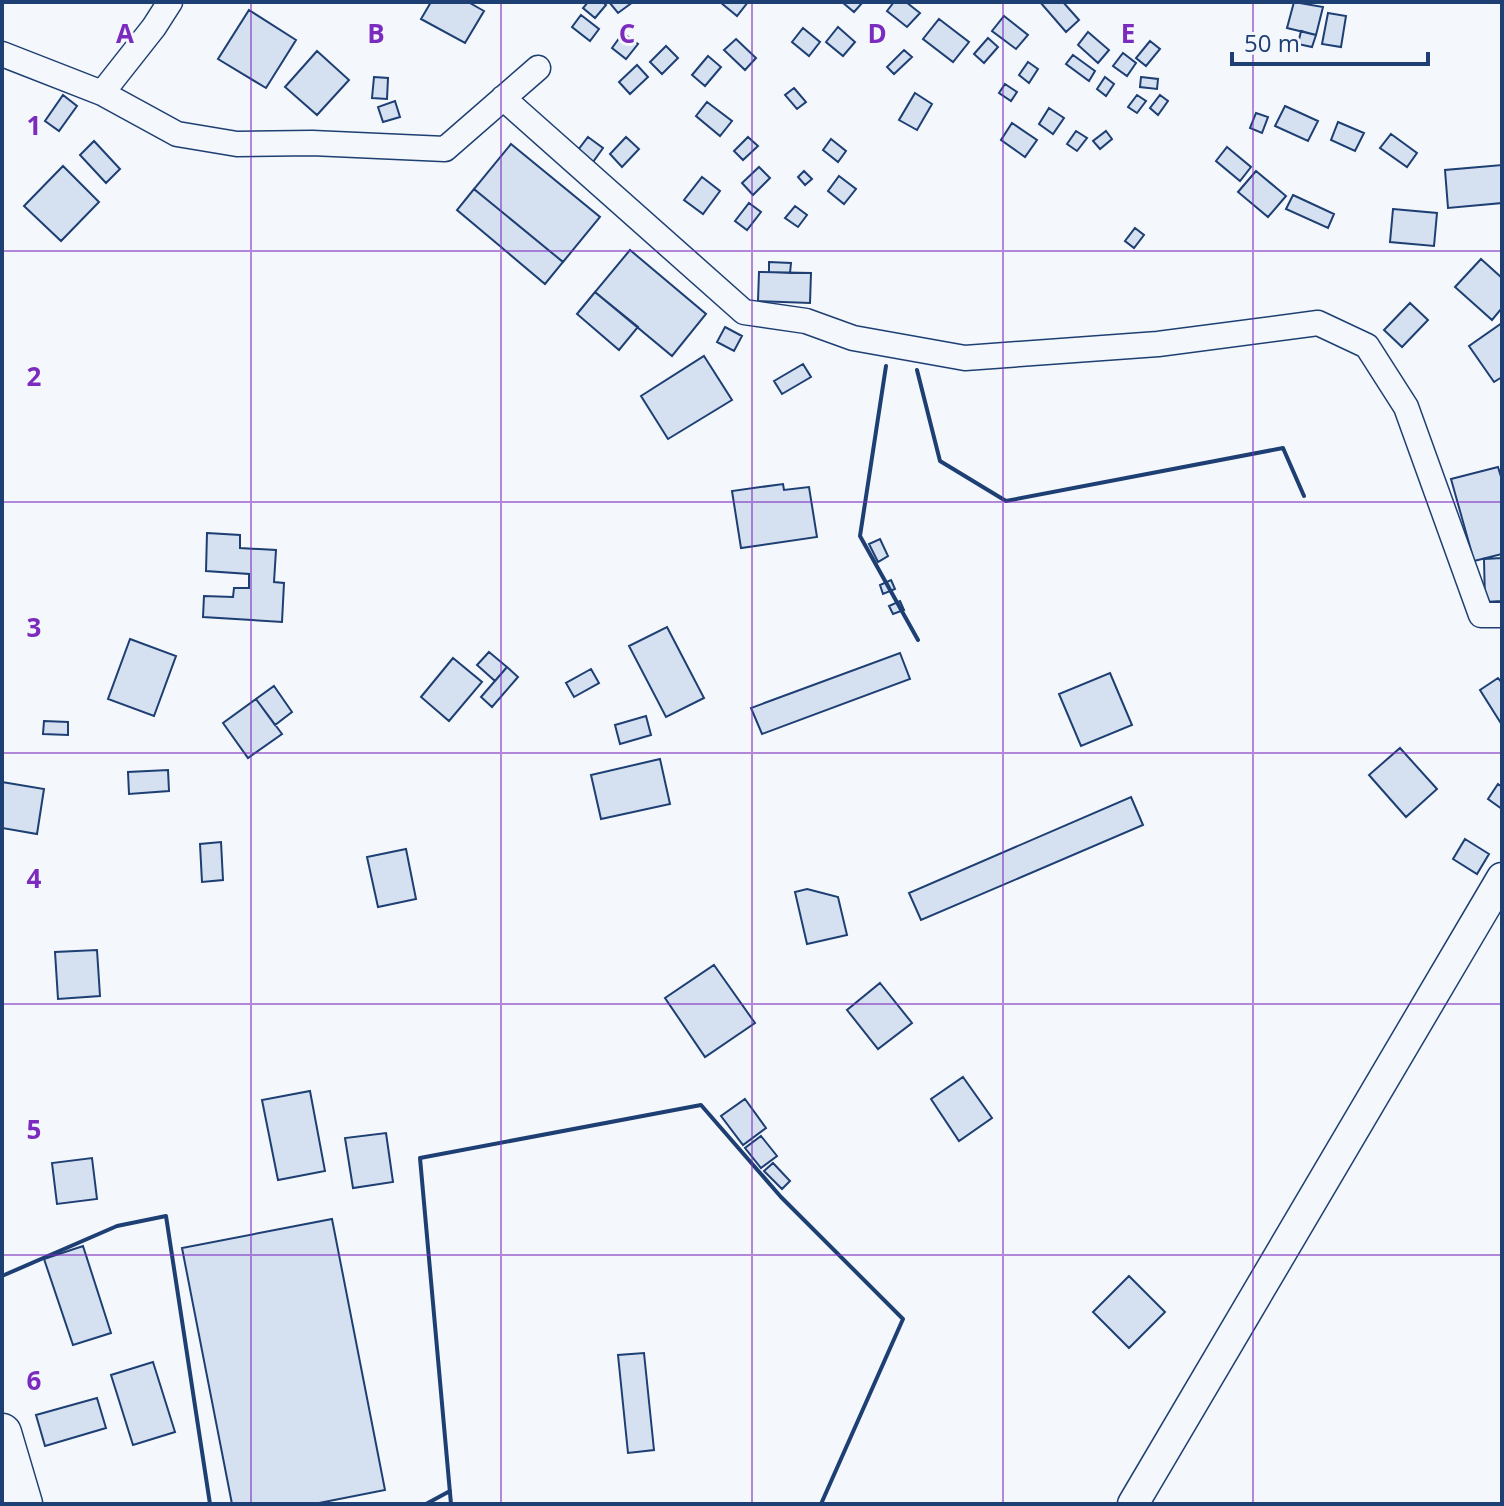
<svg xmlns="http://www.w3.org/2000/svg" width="1504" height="1506" font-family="'Open Sans',sans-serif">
	<rect width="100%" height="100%" fill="#f4f7fb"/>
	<path fill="#d5e0f0" stroke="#1d3f73" stroke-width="2" d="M 431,2 L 468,2 L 484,11 L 465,43 L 421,19 Z
		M 588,2 L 603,2 L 606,5 L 595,18 L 583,8 Z
		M 609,2 L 633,2 L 618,13 Z
		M 720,2 L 748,2 L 737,16 Z
		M 842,2 L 863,2 L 854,12 Z
		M 894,2 L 906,2 L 920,13 L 907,27 L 887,11 Z
		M 1040,2 L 1063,2 L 1079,20 L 1066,32 Z
		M 1294,2 L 1323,7 L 1316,35 L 1287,28 Z
		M 249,10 L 296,40 L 266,88 L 218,59 Z
		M 1328,13 L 1346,16 L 1341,47 L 1322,44 Z
		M 581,15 L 599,29 L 590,41 L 572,27 Z
		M 1004,16 L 1028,35 L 1016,49 L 992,31 Z
		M 939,19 L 969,42 L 953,62 L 923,39 Z
		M 838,27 L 855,42 L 843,56 L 826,42 Z
		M 803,28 L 820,42 L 809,56 L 792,42 Z
		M 1301,31 L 1316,35 L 1312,47 L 1298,44 Z
		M 1088,32 L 1109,50 L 1098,63 L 1078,45 Z
		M 623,33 L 638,44 L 626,59 L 612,48 Z
		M 988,38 L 998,47 L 984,63 L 974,54 Z
		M 736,39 L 756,58 L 745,70 L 724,50 Z
		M 1150,41 L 1160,49 L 1146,66 L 1136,58 Z
		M 666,46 L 678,58 L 662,74 L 650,62 Z
		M 904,50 L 912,57 L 894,74 L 887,67 Z
		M 317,51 L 349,80 L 317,115 L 285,87 Z
		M 1123,53 L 1136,63 L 1127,76 L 1113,66 Z
		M 1073,55 L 1095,71 L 1089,81 L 1066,64 Z
		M 708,56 L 721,67 L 705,86 L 692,75 Z
		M 1028,62 L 1038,69 L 1029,83 L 1019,75 Z
		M 637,65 L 648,77 L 630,94 L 619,82 Z
		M 374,77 L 388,78 L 387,99 L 372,98 Z
		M 1105,77 L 1114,84 L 1106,96 L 1097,89 Z
		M 1141,77 L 1158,79 L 1157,89 L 1140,87 Z
		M 1005,84 L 1017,92 L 1011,101 L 999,93 Z
		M 794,88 L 806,102 L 797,109 L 785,95 Z
		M 915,93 L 932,104 L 917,130 L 899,120 Z
		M 63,95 L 77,106 L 59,131 L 45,121 Z
		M 1137,95 L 1146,101 L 1137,113 L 1128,107 Z
		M 1160,95 L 1168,101 L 1158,115 L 1150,108 Z
		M 395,101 L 400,117 L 383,122 L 378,107 Z
		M 707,102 L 732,121 L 720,136 L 696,116 Z
		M 1285,106 L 1318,121 L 1308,141 L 1275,126 Z
		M 1049,108 L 1064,118 L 1053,134 L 1039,124 Z
		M 1256,113 L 1268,117 L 1262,133 L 1250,128 Z
		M 1338,122 L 1364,133 L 1355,151 L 1331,140 Z
		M 1012,123 L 1037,140 L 1025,157 L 1001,140 Z
		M 1076,131 L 1087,138 L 1077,151 L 1067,144 Z
		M 1106,131 L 1112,139 L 1100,149 L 1093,141 Z
		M 1391,134 L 1417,153 L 1407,167 L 1380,148 Z
		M 588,137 L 603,148 L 593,162 L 578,150 Z
		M 626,137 L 639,149 L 622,167 L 610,154 Z
		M 748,137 L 758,146 L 743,160 L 734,151 Z
		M 831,139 L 846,151 L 838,162 L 823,150 Z
		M 94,141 L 120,169 L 106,183 L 80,155 Z
		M 511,144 L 600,217 L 563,262 L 474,189 Z
		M 1227,147 L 1251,167 L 1240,181 L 1216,161 Z
		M 1502,165 L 1502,203 L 1448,208 L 1445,170 Z
		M 63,166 L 99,202 L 61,241 L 24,206 Z
		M 759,167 L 770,178 L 753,195 L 742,183 Z
		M 804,171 L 812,179 L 805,185 L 798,177 Z
		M 1256,171 L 1286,196 L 1268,217 L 1238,192 Z
		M 839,176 L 856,189 L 844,204 L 828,191 Z
		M 702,177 L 720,191 L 703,214 L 684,200 Z
		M 474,189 L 563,262 L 545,284 L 457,210 Z
		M 1293,195 L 1334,214 L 1328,228 L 1286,209 Z
		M 749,203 L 761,212 L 747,230 L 735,221 Z
		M 795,206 L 807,215 L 798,227 L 785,218 Z
		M 1393,209 L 1437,213 L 1434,246 L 1390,242 Z
		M 1135,228 L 1144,235 L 1134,248 L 1125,241 Z
		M 630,250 L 706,314 L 672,356 L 595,292 Z
		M 1481,259 L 1502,278 L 1502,308 L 1492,320 L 1455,287 Z
		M 769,262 L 791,263 L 790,273 L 769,272 Z
		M 759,272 L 811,273 L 810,303 L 758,301 Z
		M 595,292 L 638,327 L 619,350 L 577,314 Z
		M 1410,303 L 1428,320 L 1402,347 L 1384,330 Z
		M 1502,323 L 1502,377 L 1494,382 L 1469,346 Z
		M 725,327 L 742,336 L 734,351 L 717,342 Z
		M 704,356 L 732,400 L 668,439 L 641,396 Z
		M 803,364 L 811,377 L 782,394 L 774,381 Z
		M 1498,467 L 1502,480 L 1502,554 L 1474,561 L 1451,479 Z
		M 783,484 L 784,490 L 809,487 L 817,537 L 741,548 L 732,491 Z
		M 207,533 L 240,535 L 240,548 L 276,550 L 274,582 L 284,583 L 282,622 L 203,617 L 204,596 L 233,597 L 234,588 L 249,588 L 249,574 L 206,571 Z
		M 880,539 L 888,556 L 878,562 L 869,544 Z
		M 1502,558 L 1502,601 L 1485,602 L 1484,559 Z
		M 891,580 L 895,589 L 883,594 L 880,585 Z
		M 900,601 L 904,610 L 893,614 L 889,606 Z
		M 667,627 L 704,698 L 666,717 L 629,646 Z
		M 130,639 L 176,656 L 154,716 L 108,699 Z
		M 489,652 L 507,667 L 495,681 L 477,665 Z
		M 900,653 L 910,679 L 762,734 L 751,708 Z
		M 453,658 L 482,682 L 449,721 L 421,697 Z
		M 507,667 L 518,677 L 492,707 L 481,697 Z
		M 591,669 L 599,683 L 574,697 L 566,683 Z
		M 1110,673 L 1132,725 L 1081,746 L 1059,694 Z
		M 1498,678 L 1502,683 L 1502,725 L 1480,690 Z
		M 274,686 L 292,712 L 275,725 L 256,699 Z
		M 256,699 L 282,734 L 248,758 L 223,723 Z
		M 646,716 L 651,735 L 620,744 L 615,725 Z
		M 44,721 L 68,722 L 68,735 L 43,734 Z
		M 1400,748 L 1437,789 L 1406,817 L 1369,775 Z
		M 660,759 L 670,804 L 601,819 L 591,775 Z
		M 168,770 L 169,791 L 129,794 L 128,772 Z
		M 2,782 L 44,789 L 37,834 L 2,828 Z
		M 1498,784 L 1502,787 L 1502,809 L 1488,799 Z
		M 1131,797 L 1143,825 L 921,920 L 909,893 Z
		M 1465,839 L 1489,854 L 1477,874 L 1453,859 Z
		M 221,842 L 223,880 L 202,882 L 200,844 Z
		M 406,849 L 416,899 L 378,907 L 367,857 Z
		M 807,889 L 838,897 L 847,935 L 807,944 L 795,892 Z
		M 97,950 L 100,996 L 58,999 L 55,952 Z
		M 714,965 L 755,1023 L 705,1057 L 665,998 Z
		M 880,983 L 912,1023 L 878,1049 L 847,1010 Z
		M 963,1077 L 992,1118 L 959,1141 L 931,1099 Z
		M 310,1091 L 325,1171 L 278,1180 L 262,1100 Z
		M 745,1099 L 766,1128 L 743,1145 L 721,1116 Z
		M 386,1133 L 393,1182 L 353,1188 L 345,1138 Z
		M 761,1136 L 777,1156 L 761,1168 L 745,1148 Z
		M 92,1158 L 97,1199 L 57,1204 L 52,1163 Z
		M 773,1163 L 790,1181 L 782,1189 L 764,1171 Z
		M 332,1219 L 385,1490 L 314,1504 L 232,1504 L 182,1248 Z
		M 83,1246 L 111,1333 L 73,1345 L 44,1259 Z
		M 1129,1276 L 1165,1312 L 1129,1348 L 1093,1312 Z
		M 644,1353 L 654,1450 L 628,1453 L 618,1355 Z
		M 153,1362 L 175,1432 L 133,1445 L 111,1375 Z
		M 97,1398 L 106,1428 L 45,1446 L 36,1415 Z"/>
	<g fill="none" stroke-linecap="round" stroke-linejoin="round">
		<g stroke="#1d3f73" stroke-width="27">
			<path id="minor" d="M 2,54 L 102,93 L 177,134 L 237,144 L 312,143 L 445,149 L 538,68
				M 102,93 L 154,27 L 170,2
				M 503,98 L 744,312 L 806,321 L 853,338 L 965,358 L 1158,344 L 1318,323 L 1367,346 L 1406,407 L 1481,615 L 1502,615"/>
		</g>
		<g stroke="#1d3f73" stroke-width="33">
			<path id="tertiary" d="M 1133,1504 L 1502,878"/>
		</g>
		<g stroke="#1d3f73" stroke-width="41">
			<path id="primary" d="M 2,1433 L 23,1504"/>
		</g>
		<use href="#minor" stroke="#f4f7fb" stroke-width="24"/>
		<use href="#tertiary" stroke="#f4f7fb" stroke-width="30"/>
		<use href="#primary" stroke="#f4f7fb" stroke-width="38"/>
		<path stroke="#1d3f73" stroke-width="4" d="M 886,366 L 860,536 L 918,640
			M 917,370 L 940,461 L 1006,501 L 1283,448 L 1304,496
			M 2,1276 L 117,1226 L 166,1216 L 210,1504
			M 426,1504 L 450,1491
			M 451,1504 L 420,1158 L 701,1105 L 781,1197 L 903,1319 L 821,1504"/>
	</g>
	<path fill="none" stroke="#7b2cbf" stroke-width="2" stroke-opacity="0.55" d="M 251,2 L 251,1504M 501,2 L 501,1504M 752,2 L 752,1504M 1003,2 L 1003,1504M 1253,2 L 1253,1504M 2,251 L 1502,251M 2,502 L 1502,502M 2,753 L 1502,753M 2,1004 L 1502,1004M 2,1255 L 1502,1255"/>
	<g font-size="26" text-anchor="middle" font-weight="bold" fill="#7b2cbf" stroke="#f4f7fb" stroke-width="6" stroke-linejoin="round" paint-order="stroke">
		<text x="125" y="43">A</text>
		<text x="376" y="43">B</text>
		<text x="627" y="43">C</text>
		<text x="877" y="43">D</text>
		<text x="1128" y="43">E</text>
		<text x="34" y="135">1</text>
		<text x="34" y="386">2</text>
		<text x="34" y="637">3</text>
		<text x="34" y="888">4</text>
		<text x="34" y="1139">5</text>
		<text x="34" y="1390">6</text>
	</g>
	<rect width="1504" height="1506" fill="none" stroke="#1d3f73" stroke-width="8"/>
	<path d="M1232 52v12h196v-12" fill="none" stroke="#1d3f73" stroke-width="4"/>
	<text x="1244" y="52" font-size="24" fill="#1d3f73" stroke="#f4f7fb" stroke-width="6" paint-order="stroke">50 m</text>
</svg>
